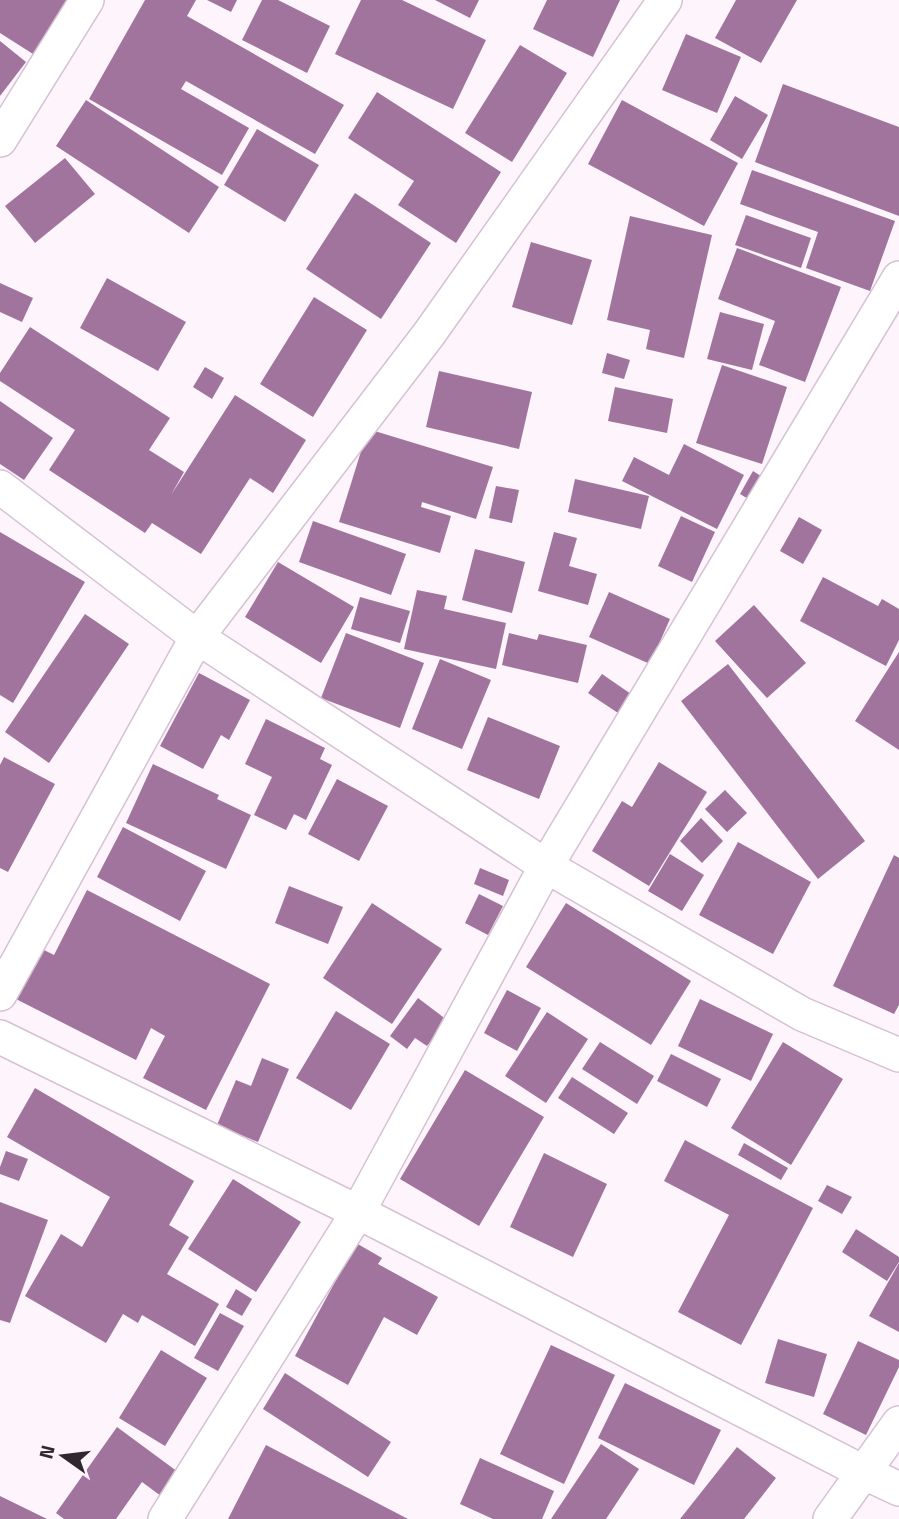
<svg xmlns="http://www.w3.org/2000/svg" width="899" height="1519" font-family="'Titillium Web',sans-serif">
	<rect width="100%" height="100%" fill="#fdf4fc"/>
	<path fill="#a1749d" d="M 0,0 L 68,0 L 33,54 L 0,33 Z
		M 145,0 L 196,0 L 187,16 L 344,105 L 315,154 L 186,81 L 181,89 L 249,128 L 222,175 L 89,99 Z
		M 207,0 L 237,0 L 231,12 Z
		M 262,0 L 278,0 L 330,26 L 307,73 L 242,40 Z
		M 361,0 L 402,0 L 486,40 L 453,109 L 335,54 Z
		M 435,0 L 479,0 L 470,18 Z
		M 547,0 L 620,0 L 593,57 L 533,29 Z
		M 736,0 L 797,0 L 761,63 L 715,38 Z
		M 686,34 L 741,57 L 717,113 L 662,90 Z
		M 0,41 L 26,62 L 0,96 Z
		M 520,45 L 567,73 L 512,162 L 465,133 Z
		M 783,84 L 899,127 L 899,216 L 755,162 Z
		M 377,92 L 501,172 L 456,243 L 398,205 L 414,181 L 348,138 Z
		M 735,96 L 768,115 L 742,159 L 710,140 Z
		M 86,100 L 219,187 L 189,233 L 56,146 Z
		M 622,100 L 738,163 L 704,226 L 588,164 Z
		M 257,129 L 319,165 L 285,222 L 224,185 Z
		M 65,158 L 95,194 L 35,243 L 5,206 Z
		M 752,170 L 895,221 L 870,291 L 806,268 L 818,232 L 740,204 Z
		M 355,193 L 431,243 L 381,319 L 306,269 Z
		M 746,215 L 811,238 L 801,268 L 735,245 Z
		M 630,216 L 712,235 L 684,358 L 646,349 L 650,330 L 607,320 Z
		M 531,242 L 592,260 L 572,325 L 512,307 Z
		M 737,248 L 841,287 L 805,382 L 759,365 L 775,321 L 718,299 Z
		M 107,278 L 186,322 L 158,371 L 80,328 Z
		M 0,283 L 33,298 L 22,322 L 0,312 Z
		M 314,297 L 367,330 L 313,417 L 260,384 Z
		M 720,312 L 764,324 L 752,370 L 707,359 Z
		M 30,327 L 170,418 L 149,450 L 184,472 L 171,495 L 235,395 L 306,440 L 273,493 L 250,478 L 201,554 L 152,523 L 145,533 L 49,470 L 75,430 L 0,381 L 0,373 Z
		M 607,353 L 630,360 L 624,379 L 602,373 Z
		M 722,365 L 787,387 L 762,464 L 696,443 Z
		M 205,367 L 224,378 L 212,399 L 193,387 Z
		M 439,371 L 532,392 L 519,449 L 426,427 Z
		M 615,387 L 673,399 L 667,433 L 608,421 Z
		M 0,401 L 53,438 L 24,480 L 0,464 Z
		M 368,429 L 493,467 L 476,519 L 422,502 L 421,507 L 451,516 L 440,553 L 339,522 Z
		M 684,444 L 744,475 L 717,529 L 622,481 L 634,457 L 669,475 Z
		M 753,471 L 769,481 L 755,503 L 740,494 Z
		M 575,479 L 649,496 L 641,529 L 568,512 Z
		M 496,486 L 519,490 L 512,523 L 489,518 Z
		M 681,516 L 715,532 L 692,582 L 658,566 Z
		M 799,517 L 822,530 L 803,564 L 780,551 Z
		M 313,521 L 406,554 L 391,595 L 299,562 Z
		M 0,532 L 85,582 L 13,703 L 0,695 Z
		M 554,532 L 577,538 L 569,566 L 597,574 L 588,605 L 538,591 Z
		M 475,549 L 525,562 L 512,613 L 462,600 Z
		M 278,562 L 354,607 L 321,663 L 245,617 Z
		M 823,577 L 878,606 L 882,599 L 899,609 L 899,640 L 886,666 L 800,621 Z
		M 417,590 L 447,596 L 444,609 L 506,623 L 496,669 L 404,649 Z
		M 609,592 L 670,619 L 650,664 L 589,637 Z
		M 360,597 L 410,611 L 400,643 L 351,629 Z
		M 754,605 L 806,663 L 767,698 L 715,641 Z
		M 85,614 L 129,644 L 49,763 L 5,732 Z
		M 346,633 L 424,663 L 400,728 L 321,698 Z
		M 509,633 L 537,640 L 539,634 L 587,645 L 578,683 L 502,665 Z
		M 899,652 L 899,750 L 855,721 Z
		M 440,659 L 491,680 L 462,749 L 412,729 Z
		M 728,664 L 865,841 L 818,879 L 681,701 Z
		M 199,673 L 250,700 L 229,740 L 221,735 L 203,769 L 160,746 Z
		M 602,674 L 631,694 L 618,713 L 588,693 Z
		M 488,717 L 560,746 L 539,799 L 467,770 Z
		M 266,719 L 325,748 L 320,759 L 332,765 L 306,820 L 294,814 L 286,830 L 254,815 L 272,777 L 245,764 Z
		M 4,757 L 55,784 L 8,872 L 0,868 L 0,765 Z
		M 659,762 L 707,792 L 649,886 L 592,851 L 622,801 L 632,807 Z
		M 153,764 L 219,795 L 217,799 L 251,815 L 226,869 L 126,823 Z
		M 337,779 L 388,806 L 359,861 L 308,834 Z
		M 725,790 L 747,813 L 727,832 L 705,809 Z
		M 701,818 L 723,841 L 702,863 L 680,841 Z
		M 123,827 L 206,871 L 180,921 L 97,877 Z
		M 738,842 L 811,882 L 773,954 L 699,915 Z
		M 670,854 L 704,875 L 682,911 L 648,891 Z
		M 894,855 L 899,858 L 899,1005 L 894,1014 L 833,986 Z
		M 480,868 L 509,880 L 503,896 L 474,884 Z
		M 289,886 L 343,907 L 328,944 L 275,923 Z
		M 87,890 L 270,984 L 206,1110 L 143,1078 L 165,1036 L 151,1028 L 136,1060 L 12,997 L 38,947 L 54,955 Z
		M 479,894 L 503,906 L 488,935 L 465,923 Z
		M 372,903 L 442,949 L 392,1024 L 323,978 Z
		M 566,903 L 691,981 L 651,1045 L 526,967 Z
		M 507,990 L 541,1008 L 517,1051 L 484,1033 Z
		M 418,998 L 447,1020 L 427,1046 L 415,1038 L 407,1049 L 390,1036 Z
		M 700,999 L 773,1034 L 751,1081 L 678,1046 Z
		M 336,1011 L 390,1044 L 351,1110 L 296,1078 Z
		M 547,1012 L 588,1039 L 546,1103 L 505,1076 Z
		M 600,1042 L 654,1076 L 637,1104 L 582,1069 Z
		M 783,1042 L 843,1079 L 791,1165 L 731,1128 Z
		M 671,1054 L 721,1079 L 707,1107 L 657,1081 Z
		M 262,1058 L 289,1069 L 258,1142 L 217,1125 L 236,1080 L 251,1086 Z
		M 465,1070 L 544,1117 L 479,1226 L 400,1179 Z
		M 572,1077 L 628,1113 L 614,1134 L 558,1098 Z
		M 35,1088 L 194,1181 L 169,1225 L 189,1237 L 167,1274 L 219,1304 L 195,1346 L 142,1315 L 138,1323 L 123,1314 L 106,1343 L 25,1296 L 61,1234 L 82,1247 L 110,1197 L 7,1137 Z
		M 685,1140 L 813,1208 L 741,1345 L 678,1312 L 729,1215 L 664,1181 Z
		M 744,1143 L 788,1168 L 781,1180 L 738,1155 Z
		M 6,1151 L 28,1159 L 19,1181 L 0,1174 L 0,1167 Z
		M 544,1153 L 607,1184 L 573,1257 L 510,1227 Z
		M 233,1179 L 301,1222 L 256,1292 L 188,1249 Z
		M 827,1185 L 852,1197 L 842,1214 L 818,1201 Z
		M 0,1202 L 48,1220 L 10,1323 L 0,1320 Z
		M 856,1229 L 899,1257 L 899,1262 L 887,1281 L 842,1252 Z
		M 356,1243 L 382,1258 L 378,1264 L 438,1297 L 417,1335 L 384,1317 L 348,1385 L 295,1356 Z
		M 899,1263 L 899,1332 L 869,1316 Z
		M 236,1289 L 252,1299 L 242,1316 L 226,1307 Z
		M 220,1313 L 244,1326 L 218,1371 L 194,1358 Z
		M 778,1339 L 827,1354 L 814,1397 L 765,1383 Z
		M 858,1341 L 899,1360 L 899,1367 L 866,1435 L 823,1414 Z
		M 551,1345 L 615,1375 L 564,1484 L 500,1454 Z
		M 161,1350 L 207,1378 L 165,1446 L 119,1418 Z
		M 285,1373 L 391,1442 L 368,1477 L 263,1409 Z
		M 625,1383 L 721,1430 L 694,1485 L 598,1438 Z
		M 117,1427 L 178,1472 L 161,1496 L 142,1482 L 116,1519 L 64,1519 L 56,1513 Z
		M 601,1444 L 639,1469 L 606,1519 L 551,1519 Z
		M 266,1445 L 408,1519 L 228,1519 Z
		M 737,1447 L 776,1478 L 744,1519 L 680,1519 Z
		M 480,1458 L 554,1491 L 542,1519 L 493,1519 L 460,1504 Z
		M 0,1496 L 47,1519 L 0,1519 Z"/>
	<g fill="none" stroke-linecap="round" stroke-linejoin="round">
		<g stroke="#d5c1d3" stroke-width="36">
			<path id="minor" d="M 0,140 L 87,0
				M 0,487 L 197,637 L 546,866 L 802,1014 L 899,1055
				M 0,994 L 197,637 L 429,334 L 665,0
				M 0,1037 L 358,1212 L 863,1472 L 899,1489
				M 165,1519 L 358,1212 L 546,866 L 899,278
				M 830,1519 L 899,1423"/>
		</g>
		<use href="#minor" stroke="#fff" stroke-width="33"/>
	</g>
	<g transform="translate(63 1456) rotate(284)" stroke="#fdf4fc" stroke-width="5" paint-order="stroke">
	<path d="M0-5L12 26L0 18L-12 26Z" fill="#30282f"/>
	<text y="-10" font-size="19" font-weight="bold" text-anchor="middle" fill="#30282f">N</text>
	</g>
</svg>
